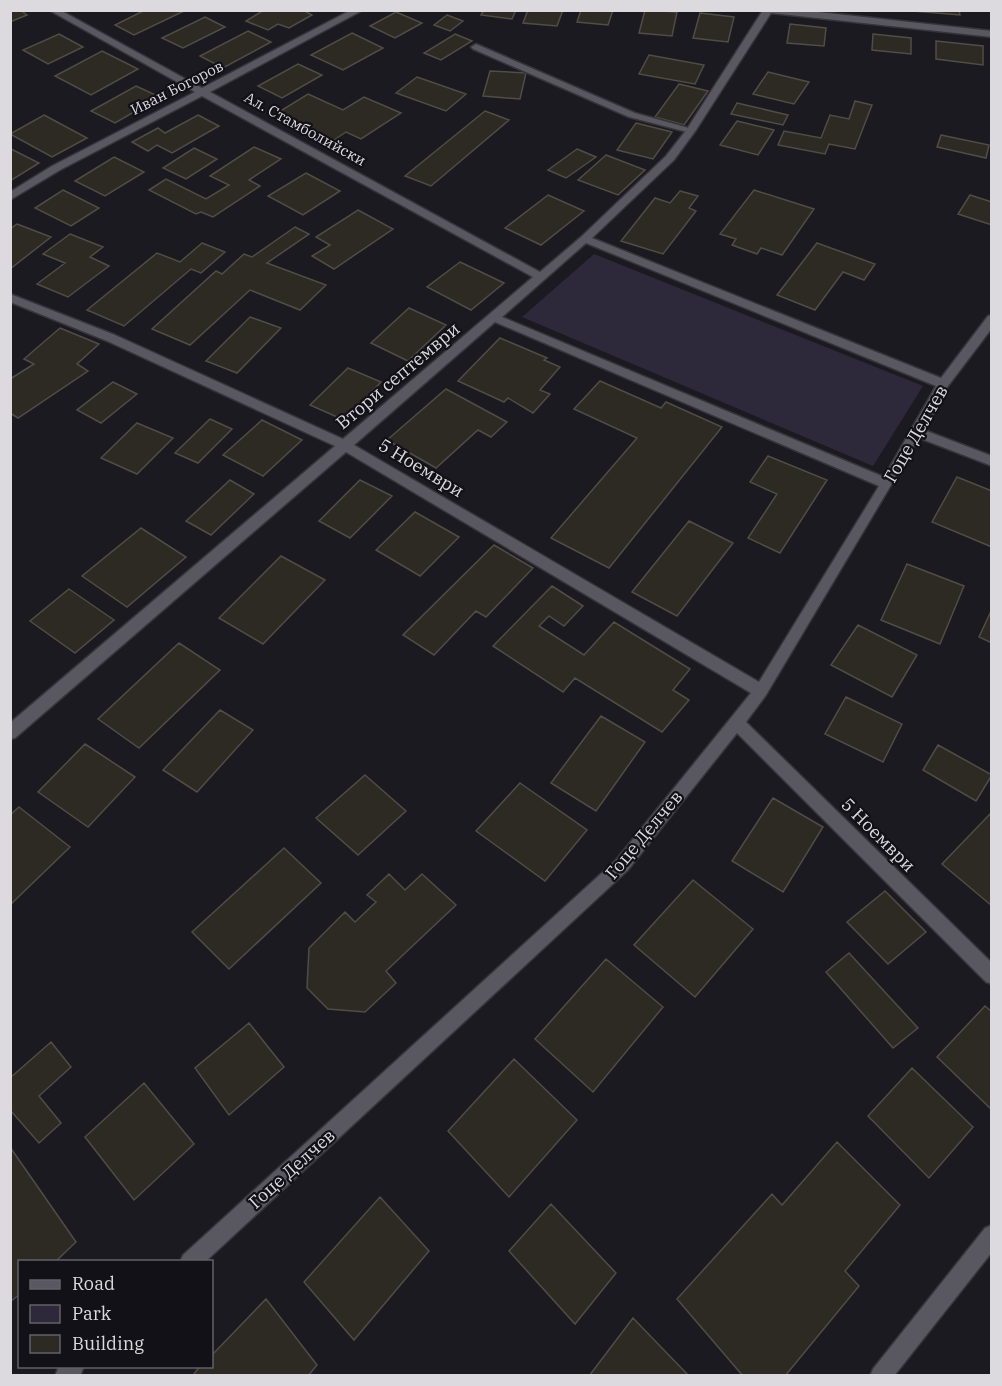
<svg xmlns="http://www.w3.org/2000/svg" width="1002" height="1386" font-family="'IBM Plex Serif',serif">
	<rect width="100%" height="100%" fill="#1b1a21"/>
	<path fill="#2e283b" d="M 594,254 L 923,386 L 873,466 L 522,317 Z"/>
	<path fill="#2d2a23" stroke="#504d45" stroke-width="1.5" d="M 10,10 L 20,10 L 27,15 L 10,22 Z
		M 145,10 L 186,10 L 134,35 L 115,25 Z
		M 264,10 L 303,10 L 312,15 L 289,28 L 278,24 L 268,30 L 246,21 Z
		M 484,10 L 516,10 L 512,19 L 481,15 Z
		M 528,10 L 563,10 L 557,26 L 523,23 Z
		M 581,10 L 613,10 L 608,25 L 577,22 Z
		M 645,10 L 677,12 L 672,36 L 639,33 Z
		M 899,10 L 959,10 L 960,15 L 925,12 Z
		M 396,12 L 422,23 L 395,38 L 370,26 Z
		M 700,13 L 734,17 L 728,42 L 693,38 Z
		M 447,15 L 463,21 L 450,31 L 434,25 Z
		M 205,17 L 225,27 L 183,48 L 162,38 Z
		M 790,24 L 826,28 L 824,46 L 787,43 Z
		M 248,31 L 271,42 L 223,68 L 200,56 Z
		M 352,33 L 383,48 L 343,70 L 311,55 Z
		M 59,34 L 83,47 L 48,64 L 23,50 Z
		M 455,34 L 472,41 L 441,60 L 424,53 Z
		M 873,34 L 911,38 L 911,54 L 872,50 Z
		M 936,41 L 983,46 L 983,65 L 936,59 Z
		M 102,51 L 138,69 L 91,95 L 55,76 Z
		M 649,55 L 704,65 L 695,84 L 639,74 Z
		M 298,64 L 322,75 L 282,98 L 258,86 Z
		M 490,71 L 526,73 L 520,99 L 483,96 Z
		M 768,72 L 809,82 L 794,104 L 753,94 Z
		M 417,77 L 466,94 L 446,111 L 396,93 Z
		M 679,84 L 708,91 L 684,125 L 655,117 Z
		M 136,86 L 160,97 L 115,123 L 91,111 Z
		M 308,94 L 343,110 L 364,97 L 401,113 L 361,139 L 346,132 L 331,142 L 274,115 Z
		M 855,101 L 872,105 L 855,149 L 829,144 L 825,154 L 778,145 L 784,131 L 821,138 L 830,115 L 849,119 Z
		M 737,103 L 788,115 L 783,125 L 731,114 Z
		M 485,111 L 509,120 L 431,186 L 405,176 Z
		M 44,115 L 87,138 L 52,157 L 10,134 Z
		M 198,115 L 219,126 L 172,153 L 157,145 L 148,151 L 132,142 L 158,128 L 165,133 Z
		M 737,121 L 774,130 L 758,155 L 720,145 Z
		M 636,123 L 672,132 L 653,159 L 617,150 Z
		M 941,135 L 989,145 L 986,158 L 937,147 Z
		M 254,147 L 281,159 L 249,180 L 260,186 L 213,217 L 201,212 L 196,214 L 149,190 L 166,179 L 206,199 L 229,185 L 210,176 Z
		M 194,148 L 217,159 L 186,179 L 163,168 Z
		M 577,149 L 596,157 L 566,178 L 548,170 Z
		M 10,150 L 11,149 L 39,163 L 10,181 Z
		M 606,155 L 645,170 L 618,195 L 578,180 Z
		M 114,157 L 144,172 L 105,196 L 75,181 Z
		M 306,173 L 340,191 L 303,215 L 268,196 Z
		M 63,190 L 99,208 L 71,226 L 35,208 Z
		M 754,190 L 814,209 L 782,255 L 761,248 L 757,254 L 732,245 L 736,239 L 720,234 Z
		M 680,191 L 698,196 L 689,208 L 696,211 L 663,254 L 621,241 L 655,198 L 670,203 Z
		M 548,195 L 584,211 L 541,245 L 505,228 Z
		M 970,195 L 992,202 L 992,225 L 958,214 Z
		M 358,210 L 393,229 L 334,269 L 312,256 L 330,245 L 316,237 Z
		M 17,224 L 51,237 L 10,269 L 10,229 Z
		M 295,227 L 309,234 L 267,263 L 326,285 L 300,310 L 250,290 L 190,345 L 152,329 L 216,271 L 222,274 L 244,254 L 252,257 Z
		M 70,234 L 103,247 L 90,257 L 109,266 L 68,297 L 37,284 L 65,263 L 43,254 Z
		M 202,243 L 225,252 L 201,273 L 191,269 L 124,326 L 87,310 L 157,253 L 180,262 Z
		M 817,243 L 875,264 L 864,280 L 843,272 L 815,310 L 777,295 Z
		M 460,262 L 504,283 L 471,310 L 427,287 Z
		M 409,308 L 446,325 L 408,361 L 371,343 Z
		M 250,317 L 281,328 L 237,373 L 206,361 Z
		M 60,328 L 99,344 L 77,364 L 88,371 L 18,418 L 10,413 L 10,379 L 34,364 L 24,359 Z
		M 500,338 L 547,358 L 544,360 L 560,367 L 540,390 L 550,394 L 533,413 L 508,398 L 504,402 L 458,381 Z
		M 348,368 L 381,382 L 344,420 L 310,405 Z
		M 600,381 L 661,408 L 666,402 L 722,427 L 609,568 L 551,538 L 637,438 L 574,409 Z
		M 113,382 L 137,394 L 101,423 L 77,410 Z
		M 446,389 L 507,422 L 491,437 L 478,430 L 436,468 L 387,440 Z
		M 210,419 L 232,429 L 198,463 L 175,453 Z
		M 262,420 L 302,440 L 263,476 L 223,455 Z
		M 137,423 L 173,438 L 137,474 L 101,458 Z
		M 768,456 L 827,480 L 780,553 L 748,538 L 777,494 L 750,482 Z
		M 957,477 L 992,491 L 992,547 L 932,522 Z
		M 230,480 L 254,494 L 211,535 L 186,521 Z
		M 360,480 L 392,496 L 350,538 L 319,521 Z
		M 415,512 L 459,537 L 420,576 L 376,550 Z
		M 689,521 L 733,543 L 677,616 L 632,592 Z
		M 141,528 L 186,557 L 127,607 L 82,576 Z
		M 494,545 L 533,568 L 486,617 L 476,611 L 434,655 L 403,635 Z
		M 281,556 L 325,580 L 263,644 L 219,618 Z
		M 907,564 L 964,586 L 940,644 L 881,620 Z
		M 552,586 L 583,606 L 564,626 L 549,616 L 539,626 L 584,655 L 614,622 L 690,669 L 673,690 L 689,700 L 662,732 L 575,678 L 563,692 L 493,646 Z
		M 69,589 L 114,620 L 75,653 L 30,621 Z
		M 992,609 L 992,643 L 979,637 Z
		M 858,625 L 917,655 L 892,697 L 831,665 Z
		M 179,643 L 220,670 L 139,748 L 98,719 Z
		M 846,697 L 902,724 L 883,762 L 825,734 Z
		M 220,710 L 253,730 L 197,792 L 163,770 Z
		M 601,716 L 645,742 L 596,811 L 551,783 Z
		M 85,744 L 135,777 L 88,827 L 38,792 Z
		M 938,745 L 992,775 L 976,801 L 923,770 Z
		M 365,775 L 406,811 L 358,855 L 316,818 Z
		M 520,783 L 587,830 L 545,881 L 476,831 Z
		M 773,798 L 823,827 L 783,892 L 732,861 Z
		M 19,807 L 70,847 L 10,905 L 10,815 Z
		M 990,814 L 992,814 L 992,906 L 942,864 Z
		M 284,848 L 321,883 L 229,969 L 192,932 Z
		M 389,874 L 405,890 L 422,874 L 456,905 L 386,971 L 396,983 L 365,1012 L 328,1009 L 307,988 L 309,948 L 345,912 L 355,922 L 376,902 L 367,895 Z
		M 693,880 L 753,929 L 695,997 L 634,945 Z
		M 885,891 L 926,932 L 888,964 L 847,922 Z
		M 849,953 L 918,1028 L 893,1048 L 826,972 Z
		M 606,959 L 663,1007 L 593,1092 L 535,1039 Z
		M 985,1006 L 992,1012 L 992,1110 L 937,1057 Z
		M 249,1023 L 284,1067 L 229,1115 L 195,1068 Z
		M 51,1042 L 71,1067 L 39,1096 L 61,1123 L 39,1143 L 10,1110 L 10,1078 Z
		M 514,1059 L 577,1120 L 509,1197 L 448,1131 Z
		M 912,1068 L 973,1127 L 929,1178 L 868,1116 Z
		M 144,1083 L 194,1144 L 134,1200 L 85,1137 Z
		M 837,1142 L 900,1205 L 845,1271 L 859,1286 L 785,1376 L 743,1376 L 677,1299 L 772,1194 L 782,1205 Z
		M 10,1147 L 76,1242 L 55,1262 L 20,1262 L 20,1294 L 10,1302 Z
		M 380,1197 L 429,1251 L 354,1340 L 304,1282 Z
		M 551,1204 L 616,1273 L 575,1324 L 509,1251 Z
		M 266,1299 L 317,1365 L 308,1376 L 195,1376 L 194,1374 L 200,1366 L 212,1366 L 212,1355 Z
		M 633,1318 L 689,1376 L 589,1376 Z"/>
	<g fill="none" stroke-linecap="round" stroke-linejoin="round">
		<g stroke="#353439" stroke-width="3">
			<path id="lane" d="M 476,44 L 635,113 L 696,130 L 691,133 L 629,117 L 473,49 L 471,47 Z"/>
		</g>
		<g stroke="#353439" stroke-width="3">
			<path id="street" d="M 49,10 L 60,10 L 202,88 L 351,10 L 363,10 L 210,92 L 540,272 L 581,237 L 666,156 L 687,129 L 763,10 L 800,10 L 992,31 L 992,37 L 771,13 L 696,130 L 674,160 L 592,238 L 941,378 L 988,316 L 992,315 L 992,328 L 948,386 L 924,430 L 992,456 L 992,466 L 919,438 L 766,695 L 746,722 L 992,963 L 992,984 L 986,982 L 737,733 L 628,870 L 205,1262 L 180,1262 L 183,1255 L 616,860 L 751,693 L 346,452 L 15,738 L 10,739 L 10,723 L 335,446 L 107,341 L 10,302 L 10,294 L 115,335 L 343,439 L 533,277 L 202,96 L 60,170 L 10,200 L 10,192 L 52,166 L 195,92 ZM 586,243 L 936,386 L 884,477 L 502,317 ZM 495,322 L 879,486 L 759,682 L 354,445 Z
				M 992,1225 L 992,1252 L 894,1376 L 870,1376 L 873,1369 L 985,1228 Z
				M 59,1366 L 84,1366 L 80,1376 L 55,1376 Z"/>
		</g>
		<use href="#lane" fill="#595760" fill-rule="evenodd"/>
		<use href="#street" fill="#595760" fill-rule="evenodd"/>
	</g>
	<g text-anchor="middle" stroke-width="4.5" stroke-linejoin="round" paint-order="stroke">
		<g font-size="15" fill="#dcdadf" stroke="#121117">
			<text transform="translate(177 88) rotate(-27)" y="5">Иван Богоров</text>
			<text transform="translate(305 129) rotate(29)" y="5">Ал. Стамболийски</text>
		</g>
		<g font-size="18" fill="#dcdadf" stroke="#121117">
			<text transform="translate(398 376) rotate(-40)" y="6">Втори септември</text>
			<text transform="translate(916 434) rotate(-60)" y="6">Гоце Делчев</text>
			<text transform="translate(421 468) rotate(31)" y="6">5 Ноември</text>
			<text transform="translate(644 835) rotate(-50)" y="6">Гоце Делчев</text>
			<text transform="translate(878 835) rotate(45)" y="6">5 Ноември</text>
			<text transform="translate(292 1169) rotate(-42)" y="6">Гоце Делчев</text>
		</g>
	</g>
	<rect width="1002" height="1386" fill="none" stroke="#dcdadf" stroke-width="24"/>
	<rect x="18" y="1260" width="195" height="108" fill="#121117" stroke="#636167" stroke-width="1.5"/>
	<rect x="30" y="1280" width="30" height="9" fill="#595760" stroke="#636167" stroke-width="1.5"/>
	<text x="72" y="1290" font-size="18" fill="#dcdadf">Road</text>
	<rect x="30" y="1305" width="30" height="18" fill="#2e283b" stroke="#636167" stroke-width="1.5"/>
	<text x="72" y="1320" font-size="18" fill="#dcdadf">Park</text>
	<rect x="30" y="1335" width="30" height="18" fill="#2d2a23" stroke="#636167" stroke-width="1.5"/>
	<text x="72" y="1350" font-size="18" fill="#dcdadf">Building</text>
</svg>
